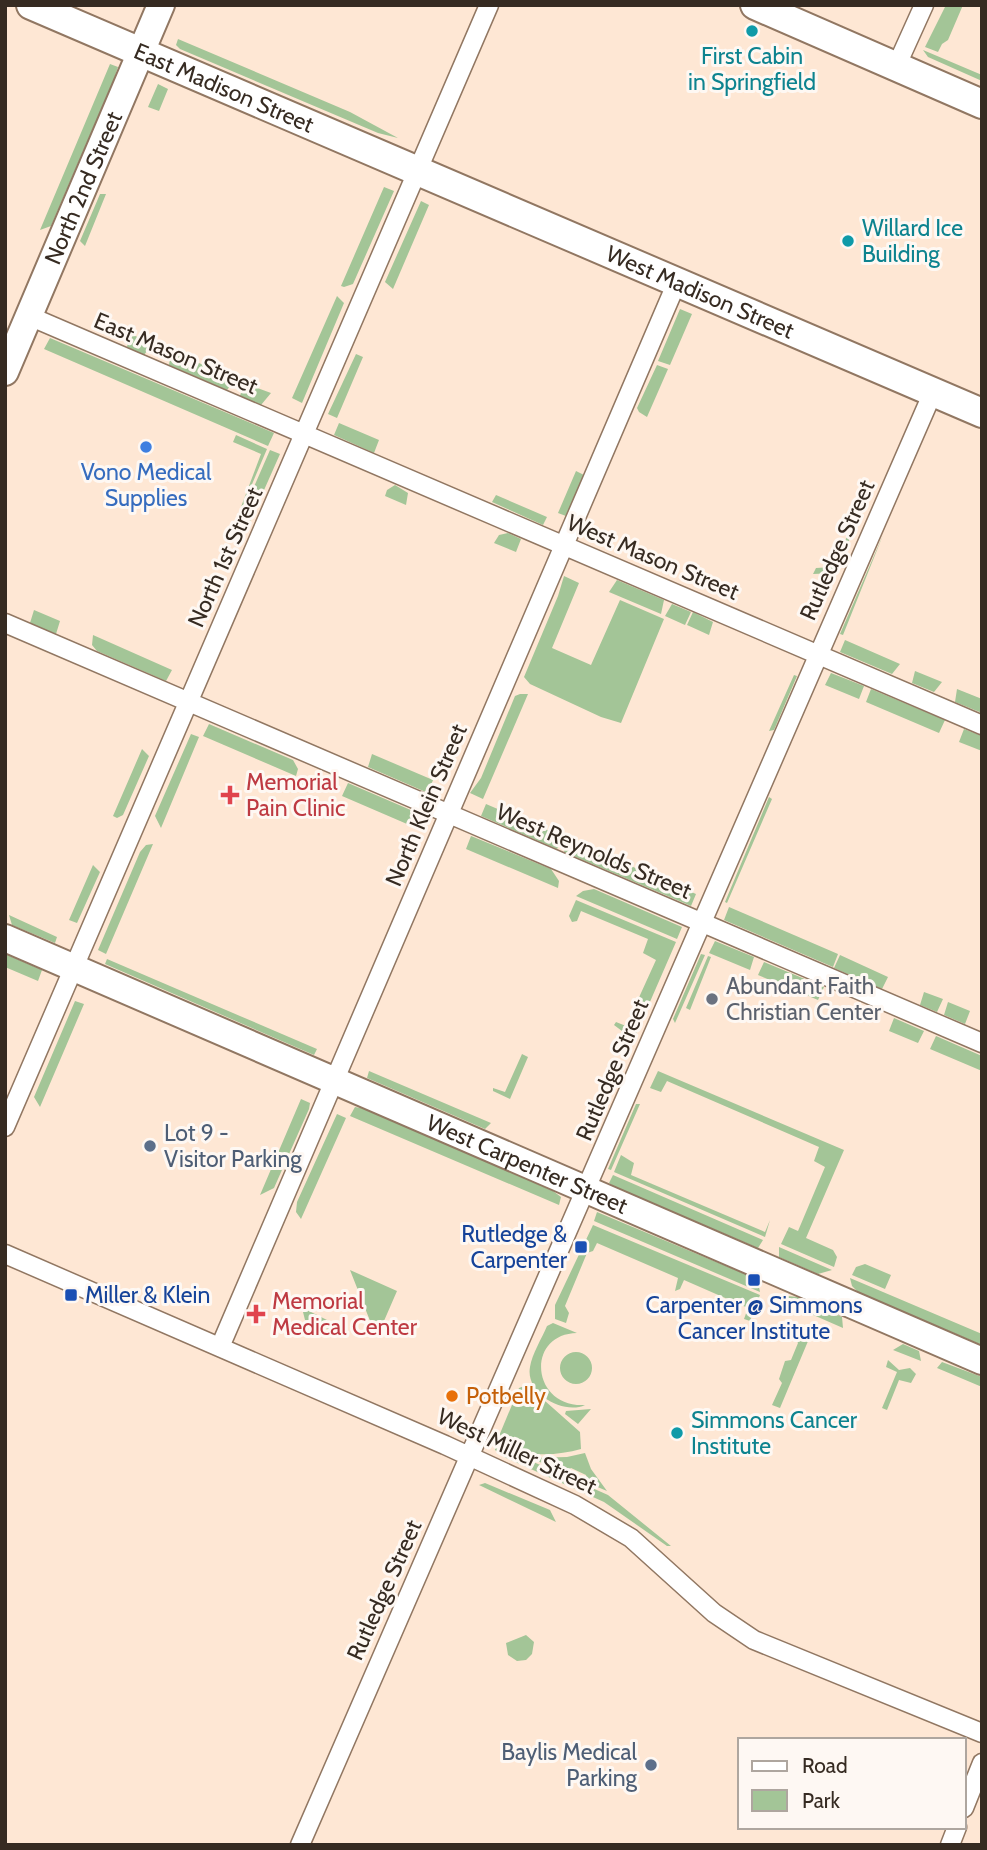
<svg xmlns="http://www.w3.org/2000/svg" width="987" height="1850" font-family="Cabin,sans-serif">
	<rect width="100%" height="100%" fill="#fee7d4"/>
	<path fill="#a3c597" d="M 946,5 L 963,5 L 948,40 L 942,44 L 938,52 L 925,47 Z
		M 178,39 L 350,112 L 398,138 L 378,133 L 180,49 L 176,45 Z
		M 923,50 L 982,75 L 982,81 L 928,57 Z
		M 110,64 L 118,67 L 114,79 L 51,226 L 40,230 Z
		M 158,84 L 168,89 L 159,111 L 148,107 Z
		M 384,187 L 394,191 L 353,284 L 344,287 L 341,286 Z
		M 100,194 L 106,194 L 85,246 L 80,241 Z
		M 421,201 L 429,205 L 393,289 L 385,282 Z
		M 337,296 L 344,303 L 302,403 L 292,398 Z
		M 680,309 L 692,314 L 670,365 L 658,361 Z
		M 130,334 L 153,343 L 144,355 L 127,347 Z
		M 50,338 L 274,433 L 268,446 L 44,349 Z
		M 171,351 L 236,379 L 227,390 L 169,365 Z
		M 356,354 L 363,357 L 337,418 L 328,414 Z
		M 657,365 L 668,369 L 647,417 L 639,412 L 637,408 Z
		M 244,383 L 271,393 L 261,405 L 240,396 Z
		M 339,423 L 379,440 L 374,453 L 334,435 Z
		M 236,435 L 267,449 L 230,536 L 261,454 L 233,442 Z
		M 270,450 L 280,454 L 245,533 L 238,539 L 232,537 Z
		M 576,471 L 584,475 L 566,516 L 558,513 Z
		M 395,485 L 408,493 L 406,505 L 385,496 L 387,490 Z
		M 496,495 L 547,517 L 543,525 L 492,502 Z
		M 850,530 L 853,532 L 834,573 L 813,574 L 816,568 L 833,567 Z
		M 508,533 L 521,539 L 516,552 L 494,543 L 499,535 Z
		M 883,535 L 843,635 L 840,634 Z
		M 564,576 L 579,583 L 552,648 L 591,665 L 620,600 L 664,619 L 621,723 L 601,717 L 530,684 L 524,677 L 558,596 Z
		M 617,580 L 664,600 L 661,614 L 609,592 Z
		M 672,604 L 691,612 L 685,625 L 665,616 Z
		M 34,610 L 60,621 L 56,634 L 30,623 Z
		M 693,612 L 713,622 L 709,635 L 687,625 Z
		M 93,635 L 172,670 L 166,681 L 97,651 L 92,645 Z
		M 845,640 L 900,664 L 892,674 L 840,652 Z
		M 915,671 L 942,682 L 934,692 L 912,683 Z
		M 831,673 L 864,686 L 859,699 L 825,685 Z
		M 794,675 L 797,676 L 774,730 L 769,731 Z
		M 871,689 L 945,720 L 939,733 L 866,702 Z
		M 957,689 L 982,699 L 982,713 L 955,702 Z
		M 520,694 L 528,694 L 483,799 L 470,793 L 481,778 L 515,696 Z
		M 209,724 L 293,760 L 298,769 L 296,776 L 203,736 Z
		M 964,729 L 982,736 L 982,751 L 959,742 Z
		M 191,734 L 199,737 L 161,828 L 155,816 Z
		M 142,749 L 149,756 L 123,815 L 117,818 L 113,816 Z
		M 372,754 L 433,780 L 428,793 L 368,767 Z
		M 348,783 L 420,814 L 414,827 L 342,796 Z
		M 769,797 L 772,799 L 727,903 L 725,902 Z
		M 486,804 L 564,837 L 557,849 L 481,816 Z
		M 471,836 L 551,869 L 559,881 L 558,888 L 466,849 Z
		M 568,839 L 696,894 L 691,906 L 564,852 Z
		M 153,844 L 106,954 L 98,950 L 140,852 L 146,845 Z
		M 93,865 L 100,872 L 77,923 L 69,920 Z
		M 594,889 L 682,927 L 677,939 L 576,896 L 583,891 Z
		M 576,900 L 676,942 L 636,1034 L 626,1034 L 614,1025 L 616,1022 L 626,1026 L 656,960 L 643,953 L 648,939 L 581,911 L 577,921 L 572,922 L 569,916 Z
		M 729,907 L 838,954 L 833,967 L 724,920 Z
		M 9,915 L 57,937 L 55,943 L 12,925 Z
		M 715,941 L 754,957 L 750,970 L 709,953 Z
		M 5,954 L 42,970 L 38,981 L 5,967 Z
		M 701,954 L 705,955 L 675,1023 L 673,1019 Z
		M 840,955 L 888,977 L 882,989 L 834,968 Z
		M 708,956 L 711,957 L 690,1010 L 686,1008 Z
		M 107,959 L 317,1049 L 314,1055 L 105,964 Z
		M 764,962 L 824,987 L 818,1000 L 758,975 Z
		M 924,992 L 943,999 L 937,1012 L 920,1005 Z
		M 75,1001 L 84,1004 L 40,1107 L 34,1097 Z
		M 948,1002 L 970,1011 L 965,1024 L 944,1015 Z
		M 894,1018 L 924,1031 L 918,1043 L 889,1031 Z
		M 936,1036 L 982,1056 L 982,1071 L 930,1049 Z
		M 522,1054 L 528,1057 L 510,1099 L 493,1091 L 493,1088 L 505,1092 Z
		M 369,1071 L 491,1123 L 485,1129 L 367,1078 Z
		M 658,1071 L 844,1150 L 806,1238 L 833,1250 L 837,1257 L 834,1267 L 781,1244 L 789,1227 L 798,1231 L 825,1167 L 814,1161 L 819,1147 L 667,1081 L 661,1092 L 650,1088 Z
		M 301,1099 L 310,1103 L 309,1109 L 274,1188 L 260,1195 Z
		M 636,1104 L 640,1104 L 611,1170 L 608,1169 Z
		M 355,1107 L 366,1109 L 553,1191 L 561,1197 L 559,1205 L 350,1116 Z
		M 337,1114 L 346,1118 L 301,1219 L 296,1212 L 297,1202 Z
		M 621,1155 L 634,1163 L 631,1175 L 765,1232 L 770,1220 L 765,1237 L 614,1172 Z
		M 613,1175 L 763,1240 L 758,1248 L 613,1186 L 609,1183 Z
		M 597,1212 L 752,1277 L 758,1282 L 760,1292 L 594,1221 Z
		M 593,1225 L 760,1295 L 750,1321 L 744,1319 L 748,1308 L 684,1280 L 680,1289 L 675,1291 L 678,1278 L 597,1243 L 593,1251 L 587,1253 L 565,1306 L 569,1313 L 566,1323 L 555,1319 L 555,1305 Z
		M 779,1247 L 832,1270 L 818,1274 L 779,1257 Z
		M 865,1264 L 891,1275 L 885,1289 L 852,1275 L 856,1267 Z
		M 350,1270 L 397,1291 L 377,1337 L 376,1336 Z
		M 850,1278 L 982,1334 L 982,1345 L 858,1292 L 852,1286 Z
		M 787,1296 L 798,1297 L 842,1317 L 843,1328 L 779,1300 Z
		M 307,1310 L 331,1322 L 334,1331 L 305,1320 L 303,1312 Z
		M 553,1323 L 577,1333 C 525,1334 531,1408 585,1405 C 564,1415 525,1394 530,1367 C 532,1354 542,1338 547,1326 Z
		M 800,1329 L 811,1334 L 780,1408 L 772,1405 L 782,1383 L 779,1379 L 785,1361 L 791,1360 L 798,1343 L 796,1339 Z
		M 903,1344 L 919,1351 L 921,1361 L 893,1350 Z
		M560 1368a16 16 0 1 1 32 0a16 16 0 1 1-32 0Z
		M 888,1360 L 899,1370 L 910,1368 L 916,1374 L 911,1383 L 899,1380 L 887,1410 L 882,1408 L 897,1372 L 886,1367 Z
		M 942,1362 L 982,1377 L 982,1387 L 937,1368 Z
		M 527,1385 L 580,1432 L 581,1449 C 556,1456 523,1458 501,1443 L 499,1436 L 519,1388 Z
		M 591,1409 L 578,1424 L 565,1414 L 566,1411 Z
		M 495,1445 L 608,1495 L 671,1546 L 667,1546 L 604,1502 L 504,1457 L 495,1450 Z
		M 585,1453 L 591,1469 L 607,1491 L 588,1483 L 586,1475 L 571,1468 L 564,1473 L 531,1458 L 567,1457 Z
		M 485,1483 L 550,1510 L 556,1522 L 479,1485 Z
		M 526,1635 L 534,1642 L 532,1654 L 526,1660 L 517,1661 L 508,1655 L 506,1643 Z"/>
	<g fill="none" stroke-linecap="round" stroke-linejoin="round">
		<g stroke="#917762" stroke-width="21">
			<path id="street" d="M 896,67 L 924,5
				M 29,316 L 982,725
				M 5,623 L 982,1043
				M 5,1127 L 489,5
				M 5,1254 L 445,1445 L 575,1505 L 631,1538 L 714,1613 L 754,1640 L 982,1733
				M 220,1347 L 677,282
				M 964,1808 L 982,1763
				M 300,1845 L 933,392
				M 950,1845 L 957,1827"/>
		</g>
		<g stroke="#917762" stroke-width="30">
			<g id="secondary">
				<path id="s1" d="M 5,372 L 161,5"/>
				<path id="s2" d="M 5,938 L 982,1361"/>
			</g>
		</g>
		<g stroke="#917762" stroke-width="32">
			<g id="primary">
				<path id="s3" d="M 31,5 L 982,413"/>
				<path d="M 755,5 L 982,104"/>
			</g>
		</g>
		<use href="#street" stroke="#fff" stroke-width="18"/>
		<use href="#secondary" stroke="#fff" stroke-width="26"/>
		<use href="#primary" stroke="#fff" stroke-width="28"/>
	</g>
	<g fill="#0f9aa8" stroke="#fef8f3" stroke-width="2.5">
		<circle cx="752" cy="31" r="7"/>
		<circle cx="848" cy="241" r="7"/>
		<circle cx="677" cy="1433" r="7"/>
	</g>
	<circle fill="#3f7fe0" stroke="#fef8f3" stroke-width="2.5" cx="146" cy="447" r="7"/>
	<g fill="#e0444e" stroke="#fef8f3" stroke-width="2.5">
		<path d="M226.5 784.5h7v7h7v7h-7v7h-7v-7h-7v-7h7z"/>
		<path d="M252.5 1303.5h7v7h7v7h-7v7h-7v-7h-7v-7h7z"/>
	</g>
	<circle fill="#6b7280" stroke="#fef8f3" stroke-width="2.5" cx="712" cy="999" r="7"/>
	<g fill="#5c6f8a" stroke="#fef8f3" stroke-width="2.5">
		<circle cx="150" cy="1146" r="7"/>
		<circle cx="651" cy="1765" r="7"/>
	</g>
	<g fill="#1a4fb4" stroke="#fef8f3" stroke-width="2.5">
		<rect x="574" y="1240" width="14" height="14" rx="3.5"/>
		<rect x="747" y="1273" width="14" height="14" rx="3.5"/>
		<rect x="64" y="1288" width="14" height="14" rx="3.5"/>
	</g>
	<circle fill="#e8710a" stroke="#fef8f3" stroke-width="2.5" cx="452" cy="1396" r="7"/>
	<g text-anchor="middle" stroke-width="6" stroke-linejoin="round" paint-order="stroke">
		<g font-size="23" fill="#0d838f" stroke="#fef8f3" text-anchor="start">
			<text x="752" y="64" text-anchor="middle">First Cabin<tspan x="752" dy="26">in Springfield</tspan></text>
			<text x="862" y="236">Willard Ice<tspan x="862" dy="26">Building</tspan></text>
			<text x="691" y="1428">Simmons Cancer<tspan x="691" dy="26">Institute</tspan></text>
		</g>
		<g font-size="23" fill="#362b22" stroke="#fef8f3">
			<text dy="8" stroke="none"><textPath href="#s3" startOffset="210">East Madison Street</textPath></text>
			<text dy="8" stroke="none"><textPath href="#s1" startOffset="200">North 2nd Street</textPath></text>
			<text dy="8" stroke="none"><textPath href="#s3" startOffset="728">West Madison Street</textPath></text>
			<text transform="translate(176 353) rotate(23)" y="8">East Mason Street</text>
			<text transform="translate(837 550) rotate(-66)" y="8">Rutledge Street</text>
			<text transform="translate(225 557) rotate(-66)" y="8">North 1st Street</text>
			<text transform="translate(653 557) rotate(23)" y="8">West Mason Street</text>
			<text transform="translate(426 805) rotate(-67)" y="8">North Klein Street</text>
			<text transform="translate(594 851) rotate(23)" y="8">West Reynolds Street</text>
			<text transform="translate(612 1070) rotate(-67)" y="8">Rutledge Street</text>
			<text dy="8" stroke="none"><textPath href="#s2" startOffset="569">West Carpenter Street</textPath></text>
			<text transform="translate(517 1451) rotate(25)" y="8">West Miller Street</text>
			<text transform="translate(384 1590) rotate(-66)" y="8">Rutledge Street</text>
		</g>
		<g font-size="23" fill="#366cbe" stroke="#fef8f3">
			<text x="146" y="480">Vono Medical<tspan x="146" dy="26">Supplies</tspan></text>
		</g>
		<g font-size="23" fill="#be3a42" stroke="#fef8f3" text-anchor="start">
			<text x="246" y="790">Memorial<tspan x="246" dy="26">Pain Clinic</tspan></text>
			<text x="272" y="1309">Memorial<tspan x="272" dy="26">Medical Center</tspan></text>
		</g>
		<g font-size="23" fill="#5b616d" stroke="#fef8f3" text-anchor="start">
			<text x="726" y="994">Abundant Faith<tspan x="726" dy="26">Christian Center</tspan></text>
		</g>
		<g font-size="23" fill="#4e5e75" stroke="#fef8f3" text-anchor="start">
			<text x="164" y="1141">Lot 9 -<tspan x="164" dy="26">Visitor Parking</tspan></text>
			<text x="637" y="1760" text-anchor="end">Baylis Medical<tspan x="637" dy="26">Parking</tspan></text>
		</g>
		<g font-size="23" fill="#164399" stroke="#fef8f3" text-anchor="end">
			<text x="567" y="1242">Rutledge &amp;<tspan x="567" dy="26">Carpenter</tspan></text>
			<text x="85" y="1303" text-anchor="start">Miller &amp; Klein</text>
			<text x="754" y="1313" text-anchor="middle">Carpenter @ Simmons<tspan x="754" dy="26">Cancer Institute</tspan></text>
		</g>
		<g font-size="23" fill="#c56008" stroke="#fef8f3" text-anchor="start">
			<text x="466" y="1404">Potbelly</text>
		</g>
	</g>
	<rect width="987" height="1850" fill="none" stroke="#362b22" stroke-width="14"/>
	<rect x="738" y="1738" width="228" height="91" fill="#fef8f3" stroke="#aea69f" stroke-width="2"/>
	<rect x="752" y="1761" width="35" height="10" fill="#ffffff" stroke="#aea69f" stroke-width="2"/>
	<text x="802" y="1773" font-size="21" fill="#362b22">Road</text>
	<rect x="752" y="1790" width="35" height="21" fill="#a3c597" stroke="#aea69f" stroke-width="2"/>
	<text x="802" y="1808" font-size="21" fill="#362b22">Park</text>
</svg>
